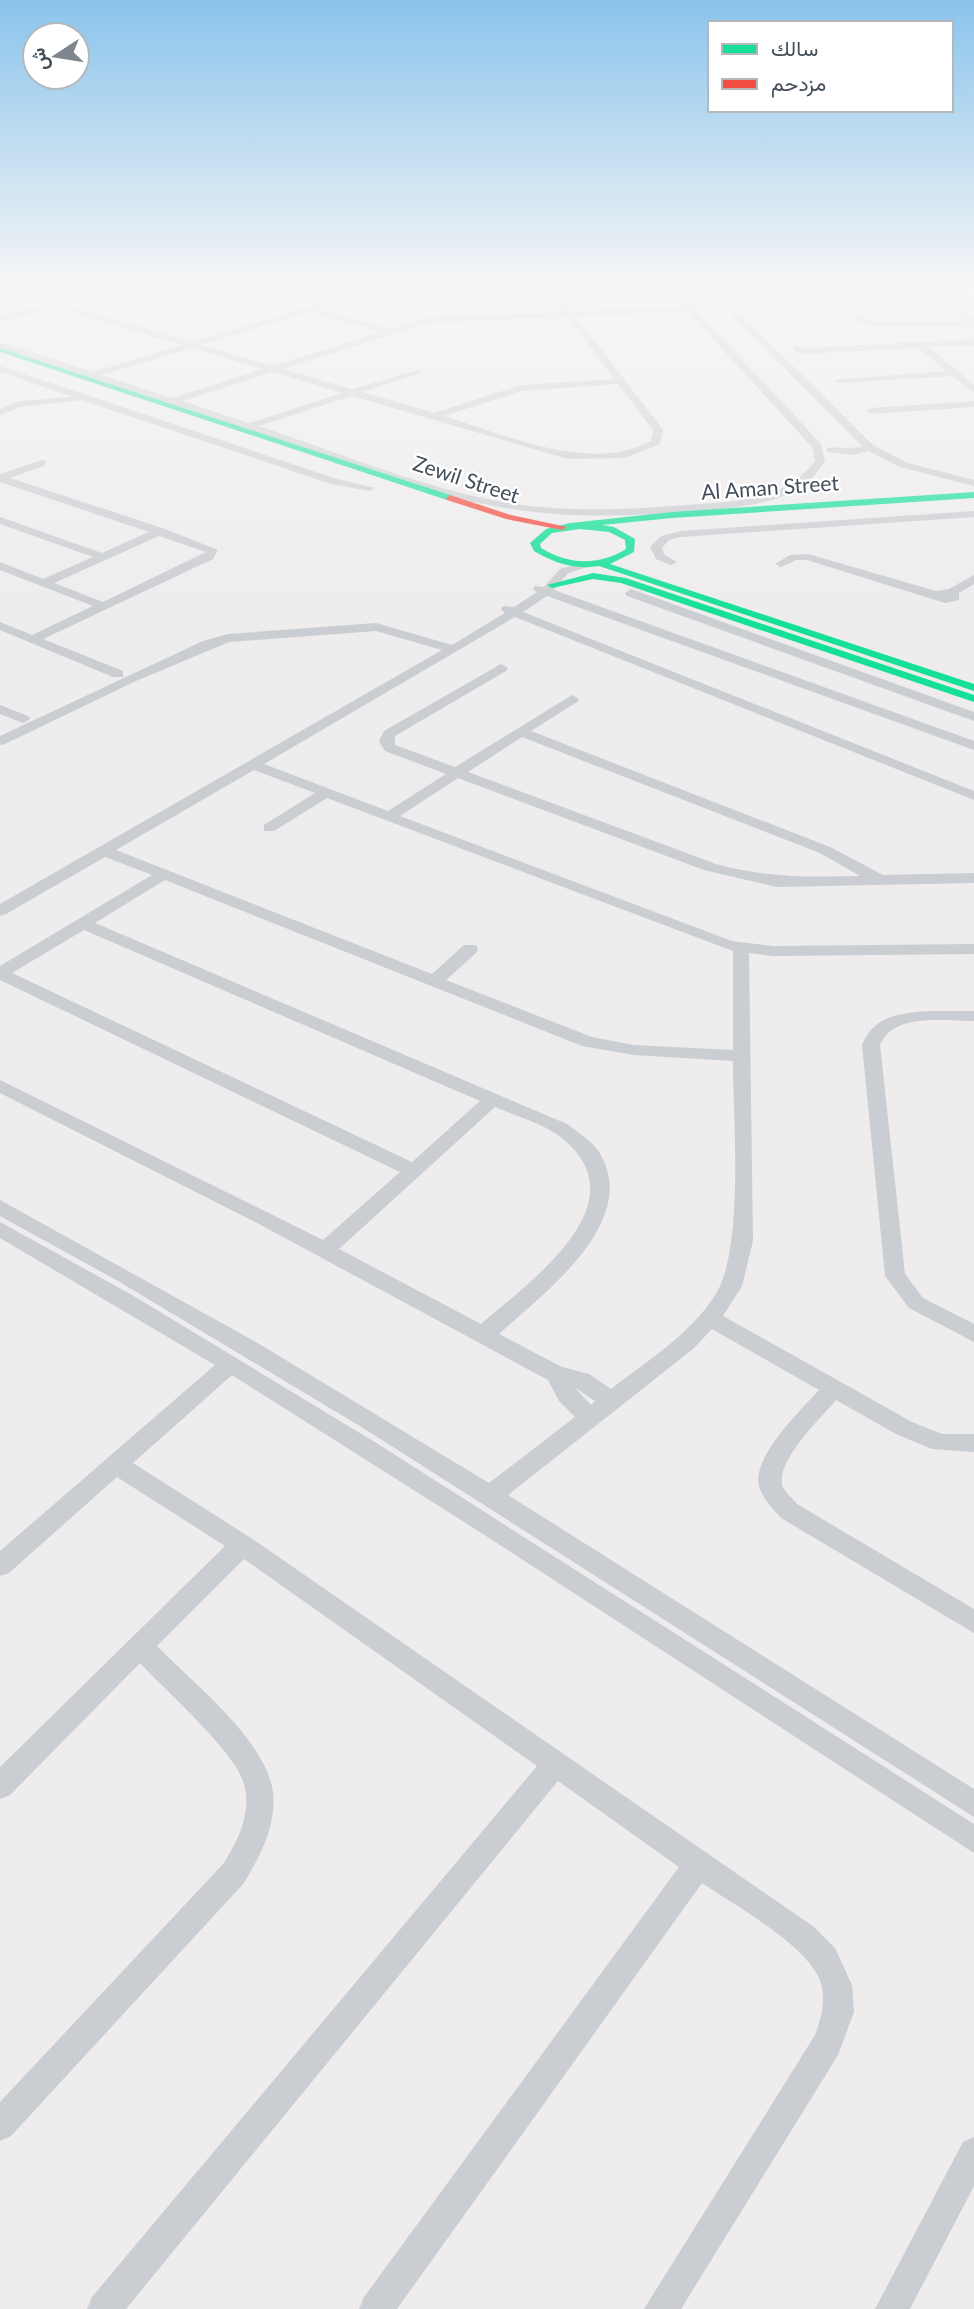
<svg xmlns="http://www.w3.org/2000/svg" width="974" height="2309" font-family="Lato,Vazirmatn,sans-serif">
	<rect width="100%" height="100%" fill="#eeecec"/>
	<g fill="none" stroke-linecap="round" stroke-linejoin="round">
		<path fill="#cacdd1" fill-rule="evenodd" d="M 43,286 L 52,286 L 43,294 L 58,303 L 192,342 L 327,301 L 339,295 L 344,286 L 352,286 L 345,299 L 318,309 L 390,329 L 427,317 L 564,312 L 545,286 L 553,286 L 573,311 L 684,307 L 665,286 L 674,286 L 821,444 L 825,461 C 816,475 806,485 790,493 C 762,506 728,508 697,511 C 608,519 524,518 438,493 L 0,348 L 0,342 L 93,372 L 182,345 L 55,308 L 0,322 L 0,316 L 48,304 L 34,294 ZM 309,312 L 381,332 L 272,366 L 201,345 ZM 688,312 L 812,447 L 815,461 C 788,498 742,501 700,504 C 629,510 557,514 487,499 C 410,483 334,451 259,426 L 352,396 L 568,459 L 625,458 L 660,444 L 663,430 L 576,316 ZM 568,317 L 614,379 L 521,385 L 434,413 L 362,392 L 421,373 L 421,369 L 352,389 L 282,369 L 428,323 ZM 192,348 L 263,369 L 172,398 L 102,375 ZM 273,372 L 342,393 L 249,423 L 182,401 ZM 618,384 L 653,430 L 651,441 C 590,474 506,435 444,416 L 522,391 Z
			M 703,286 L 712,286 L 873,445 L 908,463 L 974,480 L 974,486 L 900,467 L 868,451 L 853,455 L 827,452 L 827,448 C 839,446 850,450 862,446 Z
			M 822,286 L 831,286 L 865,318 L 875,322 L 964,321 L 921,286 L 930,286 L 974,320 L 974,327 L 871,327 L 859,322 Z
			M 974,339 L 974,345 L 929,347 L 974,385 L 974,393 L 952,376 L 839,383 L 834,380 L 946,371 L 919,348 L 799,354 L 793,348 L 797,345 L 802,348 Z
			M 0,366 L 337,479 L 375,488 L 370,491 L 331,484 L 82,400 L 21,407 L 0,415 L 0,409 L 19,401 L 73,397 L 0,372 Z
			M 974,401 L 974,407 L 871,414 L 866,411 L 871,408 Z
			M 42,460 L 46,461 L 46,465 L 10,478 L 165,529 L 218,550 L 213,559 L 43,639 L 123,671 L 123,677 L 113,677 L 0,630 L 0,622 L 32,635 L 93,606 L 0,570 L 0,562 L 43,579 L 93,557 L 0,524 L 0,517 L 102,553 L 149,532 L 0,482 L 0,474 ZM 159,536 L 206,552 L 103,602 L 54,583 Z
			M 974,511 L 974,517 L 681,537 L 669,540 L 662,548 L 665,555 L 677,562 L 671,565 L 656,559 L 650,547 L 661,536 L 681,531 Z
			M 808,554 L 936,591 L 949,589 L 974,575 L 974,584 L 959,593 L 959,600 L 945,603 L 807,560 L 796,560 L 781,567 L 775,564 L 790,555 Z
			M 587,561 L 593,564 L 591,566 L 568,573 L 554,590 L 974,741 L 974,750 L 547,596 L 523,612 L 974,791 L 974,800 L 515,617 L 264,764 L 388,811 L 446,774 L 385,751 L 379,741 L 384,731 L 501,664 L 508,668 L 506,671 L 395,736 L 395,745 L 455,767 L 572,695 L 579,699 L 577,702 L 531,731 L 830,847 L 883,875 L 974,873 L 974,883 L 777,887 L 704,870 L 458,778 L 400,816 L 732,941 L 773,946 L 974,944 L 974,954 L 773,956 L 749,953 L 753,1241 L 742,1286 L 723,1316 L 912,1422 L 942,1434 L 974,1434 L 974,1452 L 932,1449 L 896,1434 L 836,1400 C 822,1417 773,1463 783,1487 C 786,1493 793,1499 797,1504 L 974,1609 L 974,1633 L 781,1518 C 772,1508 759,1495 758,1481 C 758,1451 800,1411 819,1390 L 712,1329 L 693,1349 L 508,1495 L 974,1789 L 974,1817 L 363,1428 L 118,1281 L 0,1216 L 0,1200 L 256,1342 L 489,1483 L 575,1417 L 559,1401 L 548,1380 L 259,1224 L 0,1093 L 0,1080 L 323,1240 L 400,1172 L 0,980 L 0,966 L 152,875 L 105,857 L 6,914 L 0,916 L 0,904 L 442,650 L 376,631 L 229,642 L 136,681 L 5,744 L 0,745 L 0,736 L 203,641 L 228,634 L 376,623 L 452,645 L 505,613 L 501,609 L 503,606 L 514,607 L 537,592 L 533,589 L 535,586 L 544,587 L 560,569 ZM 522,737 L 820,853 L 860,876 C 806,877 769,878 716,864 L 468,772 ZM 254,770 L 315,793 L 264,825 L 264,831 L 274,831 L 327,798 L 733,951 L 733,1050 L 634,1045 L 592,1037 L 446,980 L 476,953 L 478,949 L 476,945 L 464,945 L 432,974 L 116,850 ZM 165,880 L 582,1046 L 634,1055 L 733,1061 C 733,1119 745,1252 714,1297 C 689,1335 647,1361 611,1389 L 589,1374 L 562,1367 L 499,1334 C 544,1293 642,1221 599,1152 C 592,1141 577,1132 567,1124 L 95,923 ZM 84,930 L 480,1101 L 412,1162 L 12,973 ZM 495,1107 C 514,1115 538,1122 555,1133 C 648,1198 533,1279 481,1324 L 339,1249 ZM 574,1387 L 595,1401 L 591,1405 Z
			M 631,589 L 974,712 L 974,721 L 627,596 L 625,593 Z
			M 0,705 L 28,716 L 30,719 L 23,723 L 0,714 Z
			M 930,1011 L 974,1011 L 974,1021 C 945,1021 893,1012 880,1045 L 905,1274 L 923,1298 L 974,1324 L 974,1342 L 909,1308 L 885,1276 L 862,1045 C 874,1015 901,1013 930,1011 Z
			M 0,1222 L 132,1295 L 378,1444 L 974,1824 L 974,1853 L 483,1534 L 232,1375 L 133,1463 L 251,1538 L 814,1927 L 835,1948 L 852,1985 L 854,2012 L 838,2055 L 681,2309 L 644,2309 L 815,2035 C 821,2018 825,2005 822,1987 C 815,1949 734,1905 702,1883 L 397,2309 L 359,2309 L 364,2297 L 679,1867 L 558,1781 L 126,2309 L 87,2309 L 92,2297 L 537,1766 L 244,1559 L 157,1646 C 193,1683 266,1740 273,1792 C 277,1824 260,1856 244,1883 L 11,2136 L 0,2141 L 0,2102 L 224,1863 C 239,1839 253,1810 243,1781 C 234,1751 164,1689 140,1663 L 10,1795 L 0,1799 L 0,1767 L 225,1546 L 117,1477 L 9,1573 L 0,1576 L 0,1551 L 215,1365 L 0,1238 Z
			M 974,2137 L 974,2186 L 910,2309 L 875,2309 L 963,2142 Z"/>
		<path fill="#16e098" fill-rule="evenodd" d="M 0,348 L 453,496 L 454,498 L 447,500 L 0,352 Z
			M 974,492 L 974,498 L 672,518 L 602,525 L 614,527 L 635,539 L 634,552 L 610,564 L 974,684 L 974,691 L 599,566 C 575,570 554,563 534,551 L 530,543 L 546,529 L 570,523 L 672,512 ZM 580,529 L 609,532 L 625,540 L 626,549 C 598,566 569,565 541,548 L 540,544 L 552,533 Z
			M 593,573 L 626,578 L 974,695 L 974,702 L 621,583 L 593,579 L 552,588 L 547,585 Z"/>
		<path fill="#f24e42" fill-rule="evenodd" d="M 450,495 L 511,515 L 567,527 L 562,530 L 506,519 L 447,500 L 446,498 Z"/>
	</g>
	<linearGradient id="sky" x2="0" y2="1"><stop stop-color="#8ac4ec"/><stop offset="0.47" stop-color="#f7f6f6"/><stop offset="1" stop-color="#f7f6f6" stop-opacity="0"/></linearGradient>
	<rect width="974" height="610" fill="url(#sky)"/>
	<g text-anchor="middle" stroke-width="5" stroke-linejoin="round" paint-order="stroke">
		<g font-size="21" fill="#424e5a" stroke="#fff">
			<text transform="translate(466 480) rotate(18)" y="7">Zewil Street</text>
			<text transform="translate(770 488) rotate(-4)" y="7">Al Aman Street</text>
		</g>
	</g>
	<rect x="708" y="21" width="245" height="91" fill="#ffffff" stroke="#b3b8bd" stroke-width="2"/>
	<rect x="722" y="44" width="35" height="10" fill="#16e098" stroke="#b3b8bd" stroke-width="2"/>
	<text x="771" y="56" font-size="21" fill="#424e5a">سالك</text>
	<rect x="722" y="79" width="35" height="10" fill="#f24e42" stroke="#b3b8bd" stroke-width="2"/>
	<text x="771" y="91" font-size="21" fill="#424e5a">مزدحم</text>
	<g transform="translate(56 56) rotate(258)"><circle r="33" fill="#ffffff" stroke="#b3b8bd" stroke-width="2"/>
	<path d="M0-5L12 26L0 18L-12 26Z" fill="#7e858d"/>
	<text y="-10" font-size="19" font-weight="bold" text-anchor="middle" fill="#424e5a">ش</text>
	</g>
</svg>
